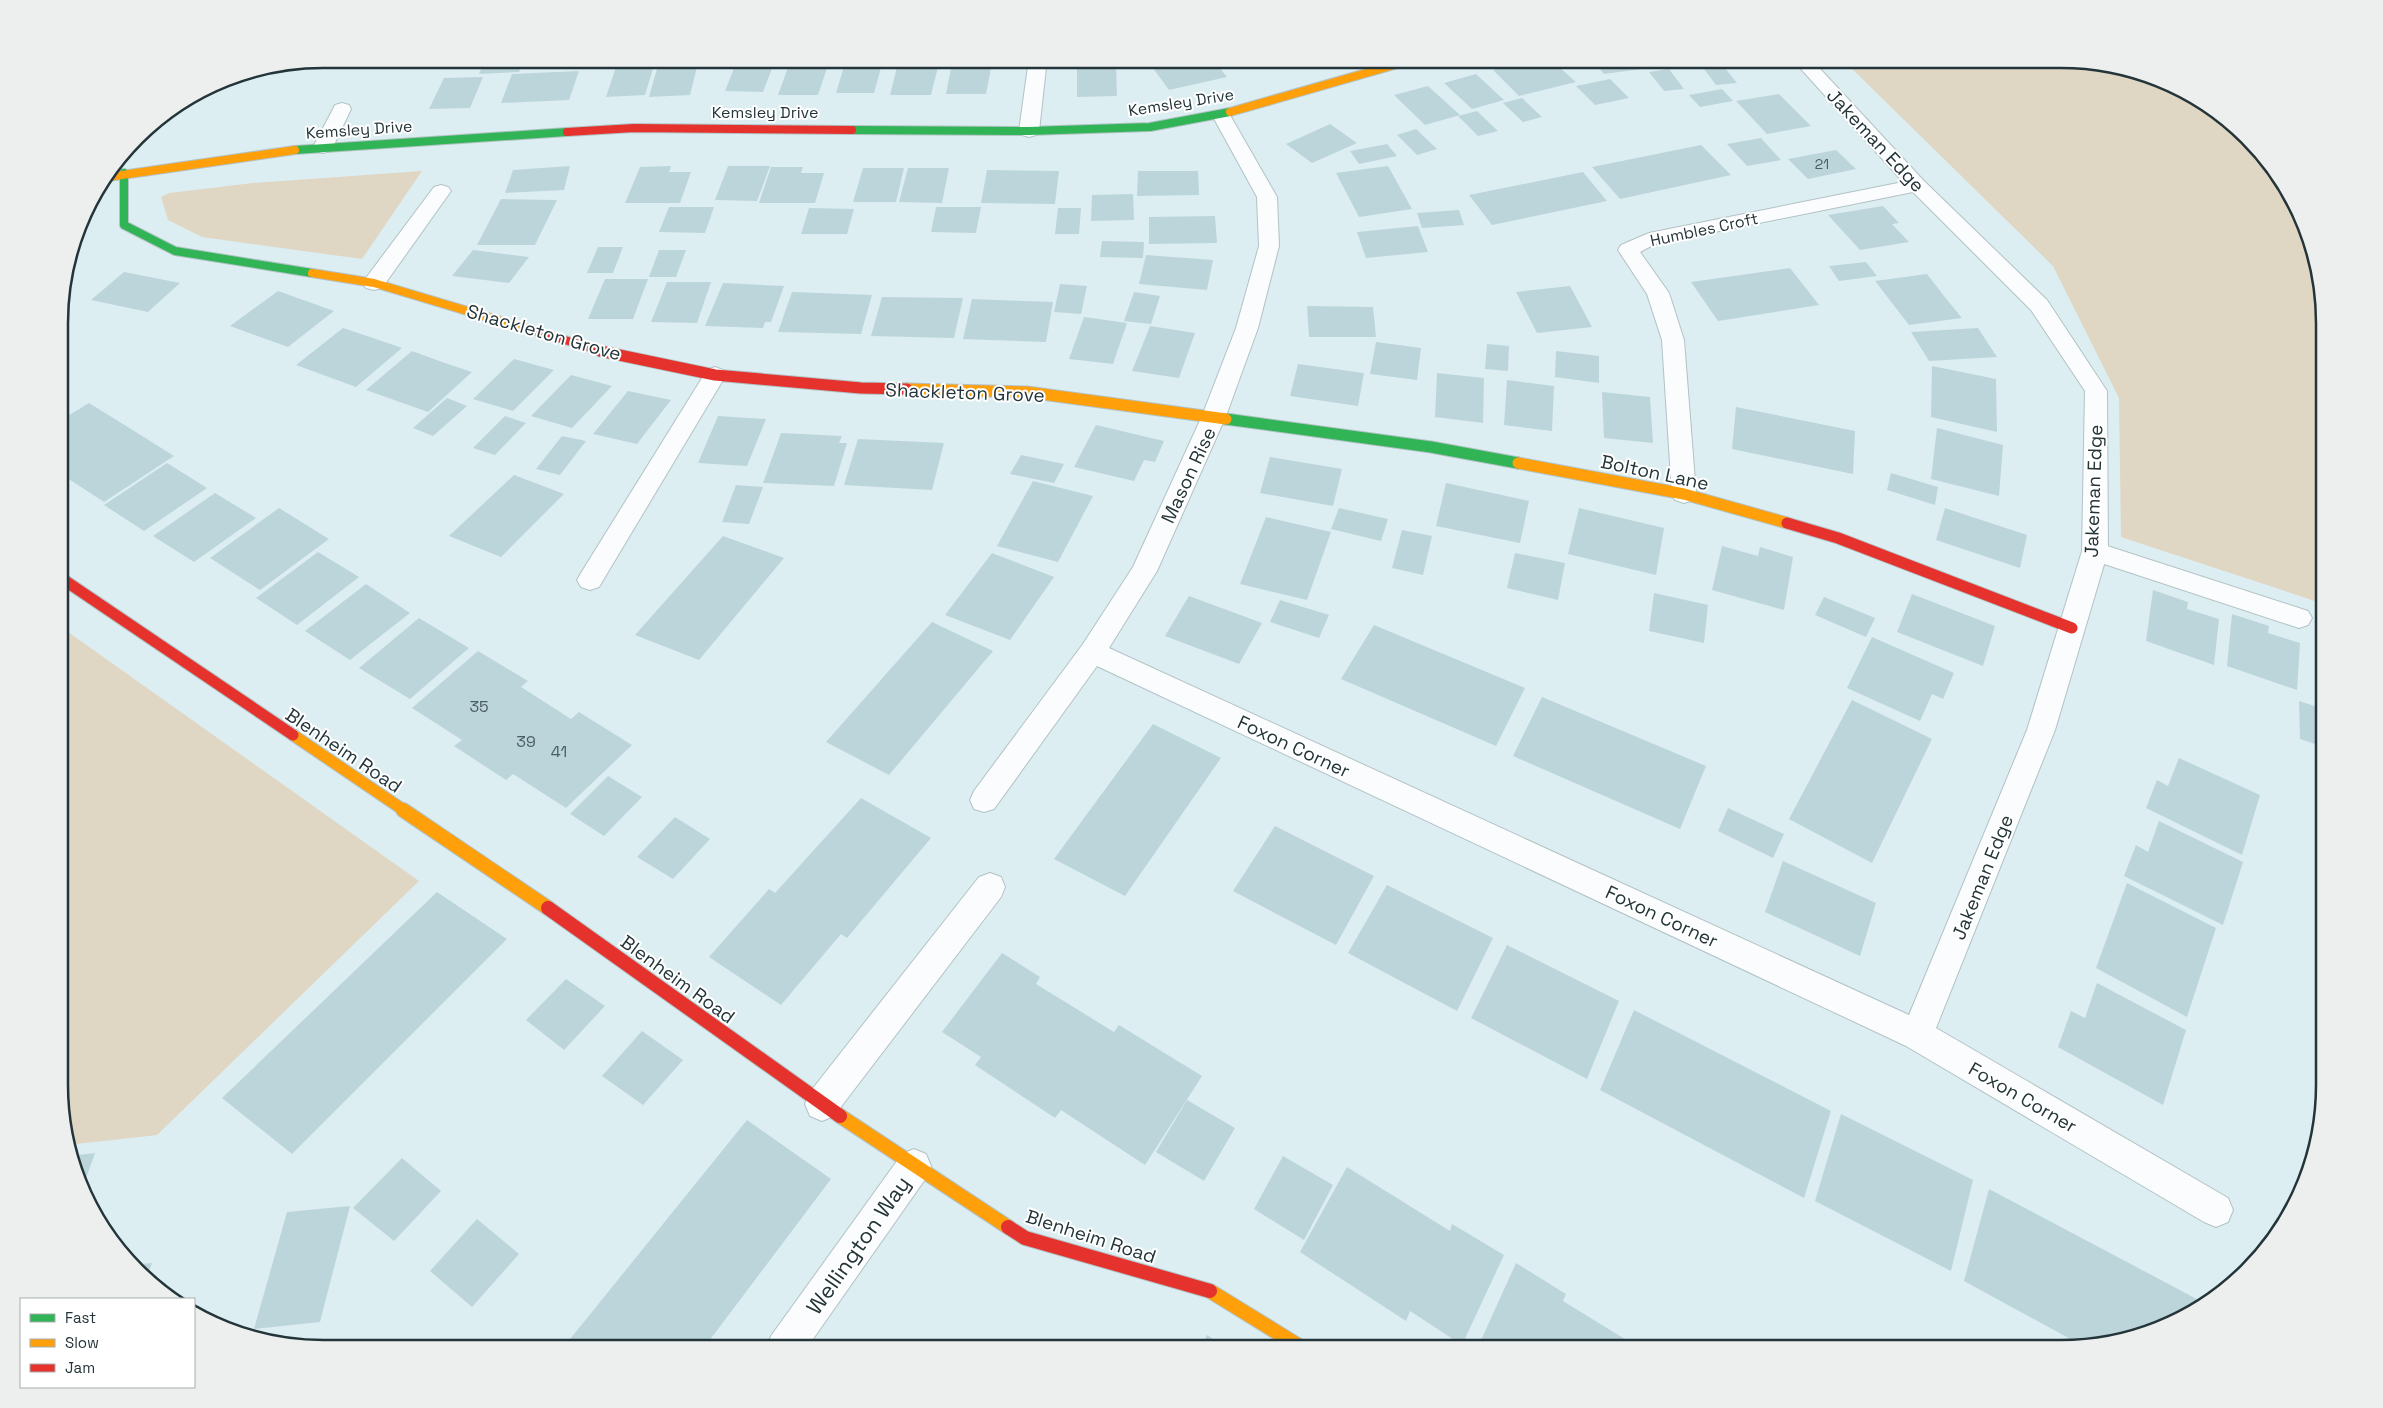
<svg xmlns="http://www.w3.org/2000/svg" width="2383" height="1408" font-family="'Space Grotesk',sans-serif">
	<rect width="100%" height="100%" fill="#dceef2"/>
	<path fill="#e0d6c4" d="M 1842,59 L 2061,59 L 2129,68 L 2193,94 L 2247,136 L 2289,190 L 2310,238 L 2324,305 L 2324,604 L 2121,537 L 2119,398 L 2053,266 Z
		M 422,171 L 362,259 L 202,237 L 168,220 L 161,197 L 169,193 L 253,183 Z
		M 61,627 L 419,881 L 157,1135 L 67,1145 L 61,1120 Z"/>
	<path fill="#bcd5db" d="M 485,59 L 525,59 L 519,72 L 479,74 Z
		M 582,59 L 621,59 L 618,65 L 578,65 Z
		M 699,59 L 735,59 L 735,60 L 698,61 Z
		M 827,59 L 850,59 L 849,62 L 826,61 Z
		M 880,59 L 903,59 L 902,62 L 879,62 Z
		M 935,59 L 958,59 L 958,62 L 934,61 Z
		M 1111,59 L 1137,59 L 1137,60 L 1112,63 Z
		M 1172,59 L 1213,59 L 1227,77 L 1169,90 L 1150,64 Z
		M 1255,59 L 1283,59 L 1261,65 Z
		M 1540,59 L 1550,59 L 1576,82 L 1519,96 L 1493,70 Z
		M 1591,59 L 1641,59 L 1649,68 L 1604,74 Z
		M 1660,59 L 1697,59 L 1700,63 L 1665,66 Z
		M 790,62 L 829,62 L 818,95 L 778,95 Z
		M 698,63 L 690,95 L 649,97 L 658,65 Z
		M 736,63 L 774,63 L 763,92 L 725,91 Z
		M 845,63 L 882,64 L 874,93 L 836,93 Z
		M 898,63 L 939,63 L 931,95 L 890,95 Z
		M 952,63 L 992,63 L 986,94 L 946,94 Z
		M 1721,63 L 1737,83 L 1716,85 L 1701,65 Z
		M 654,65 L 645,95 L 606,97 L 616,67 Z
		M 1116,65 L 1117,96 L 1077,97 L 1077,66 Z
		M 1669,69 L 1684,89 L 1664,91 L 1649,72 Z
		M 579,71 L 569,100 L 501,103 L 512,74 Z
		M 1476,74 L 1504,100 L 1472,109 L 1444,83 Z
		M 483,77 L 470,108 L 429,109 L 444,78 Z
		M 1610,79 L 1629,98 L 1595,105 L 1576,86 Z
		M 1428,86 L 1460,115 L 1425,125 L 1394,95 Z
		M 1722,89 L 1733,101 L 1700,107 L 1689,95 Z
		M 1779,94 L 1811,126 L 1767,134 L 1736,101 Z
		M 1522,98 L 1542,117 L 1523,122 L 1503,103 Z
		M 1477,111 L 1498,131 L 1478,136 L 1458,116 Z
		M 1330,124 L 1357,143 L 1312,163 L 1286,144 Z
		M 1416,129 L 1437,149 L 1417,155 L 1397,135 Z
		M 1761,138 L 1781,160 L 1747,166 L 1727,144 Z
		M 1387,144 L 1397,156 L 1359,164 L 1350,151 Z
		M 1701,145 L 1731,175 L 1620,199 L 1592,167 Z
		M 1836,150 L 1856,169 L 1808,179 L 1788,159 Z
		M 570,166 L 564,190 L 505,193 L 513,170 Z
		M 671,166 L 669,172 L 691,172 L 680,203 L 625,203 L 640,167 Z
		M 728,166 L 770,166 L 757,201 L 715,200 Z
		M 1388,166 L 1412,209 L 1359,217 L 1336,173 Z
		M 771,167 L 803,167 L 801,173 L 824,173 L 815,203 L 759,203 Z
		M 863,168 L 904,168 L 896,202 L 853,202 Z
		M 908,168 L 949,168 L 942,203 L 899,202 Z
		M 987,170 L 1059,171 L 1055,204 L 981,203 Z
		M 1138,171 L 1198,171 L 1199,195 L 1137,196 Z
		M 1583,172 L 1607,201 L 1492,225 L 1469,195 Z
		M 1133,194 L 1134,220 L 1091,221 L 1092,195 Z
		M 501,199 L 557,200 L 535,245 L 477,245 Z
		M 1883,206 L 1899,223 L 1892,224 L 1909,242 L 1860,250 L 1828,215 Z
		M 669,207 L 714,207 L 705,233 L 659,232 Z
		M 936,207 L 981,207 L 976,233 L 931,232 Z
		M 809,208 L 854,209 L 847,234 L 801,234 Z
		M 1058,208 L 1081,208 L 1079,234 L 1055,234 Z
		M 1459,210 L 1464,225 L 1422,228 L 1417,213 Z
		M 1215,216 L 1217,243 L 1149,244 L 1149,217 Z
		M 1418,226 L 1428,252 L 1366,258 L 1357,232 Z
		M 1102,241 L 1144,242 L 1143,258 L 1100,257 Z
		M 598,247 L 623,247 L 613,273 L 587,273 Z
		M 473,250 L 529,257 L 509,283 L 452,276 Z
		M 659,250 L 686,250 L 676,277 L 649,277 Z
		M 1146,255 L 1213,260 L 1207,290 L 1139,284 Z
		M 1866,262 L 1877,276 L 1839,281 L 1829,266 Z
		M 1790,268 L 1819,305 L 1718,321 L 1691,282 Z
		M 124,272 L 180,283 L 148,312 L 91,300 Z
		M 1927,274 L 1944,296 L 1962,318 L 1909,325 L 1875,281 Z
		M 605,279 L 648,279 L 633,319 L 588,319 Z
		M 667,282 L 711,282 L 697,323 L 651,322 Z
		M 723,283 L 784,286 L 771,322 L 765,322 L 763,328 L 705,326 Z
		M 1060,284 L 1087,286 L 1081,314 L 1054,312 Z
		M 1570,286 L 1592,327 L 1537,333 L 1516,292 Z
		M 278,291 L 334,311 L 288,347 L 230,326 Z
		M 792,292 L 872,295 L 861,334 L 778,332 Z
		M 1134,292 L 1160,296 L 1151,324 L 1124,321 Z
		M 882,297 L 963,298 L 954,338 L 871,336 Z
		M 972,299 L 1053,302 L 1046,342 L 963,339 Z
		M 1307,306 L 1373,307 L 1376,337 L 1309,337 Z
		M 1084,317 L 1127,323 L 1113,364 L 1069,359 Z
		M 1150,326 L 1195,333 L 1179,378 L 1132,371 Z
		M 343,328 L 373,338 L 402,348 L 356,387 L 296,365 Z
		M 1978,328 L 1997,357 L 1929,361 L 1911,332 Z
		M 1376,342 L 1421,348 L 1417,380 L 1370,374 Z
		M 1487,344 L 1509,346 L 1508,371 L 1485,369 Z
		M 412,351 L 442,362 L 472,372 L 428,412 L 366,390 Z
		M 1556,351 L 1599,356 L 1599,383 L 1555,377 Z
		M 514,359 L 554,370 L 513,411 L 473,399 Z
		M 1298,364 L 1364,373 L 1358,406 L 1290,396 Z
		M 1932,366 L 1996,379 L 1997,432 L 1931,417 Z
		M 1437,373 L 1484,378 L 1483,423 L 1435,417 Z
		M 571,375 L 612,386 L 572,428 L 531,416 Z
		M 1507,380 L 1554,386 L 1552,431 L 1504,425 Z
		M 628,391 L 671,400 L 637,444 L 593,434 Z
		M 1602,392 L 1650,397 L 1653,443 L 1604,438 Z
		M 447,398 L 467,406 L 433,436 L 413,428 Z
		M 89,403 L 131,429 L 174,456 L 104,502 L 61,474 L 61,420 Z
		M 1736,407 L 1855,431 L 1853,474 L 1732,449 Z
		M 505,416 L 526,423 L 495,455 L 473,448 Z
		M 718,416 L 766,419 L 747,466 L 698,463 Z
		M 1096,425 L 1164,441 L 1155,462 L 1144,460 L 1134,481 L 1074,467 Z
		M 1937,428 L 2003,445 L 1999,496 L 1931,479 Z
		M 781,433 L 842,436 L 839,443 L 847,443 L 834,486 L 763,483 Z
		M 562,436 L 586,441 L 560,475 L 536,469 Z
		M 858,439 L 944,443 L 932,490 L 844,485 Z
		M 1021,455 L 1064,464 L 1054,483 L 1010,474 Z
		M 1270,457 L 1342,469 L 1333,506 L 1260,493 Z
		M 167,463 L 207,488 L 144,531 L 104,505 Z
		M 1891,473 L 1938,487 L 1935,505 L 1887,490 Z
		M 514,475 L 564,494 L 501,557 L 449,536 Z
		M 1033,481 L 1093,496 L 1058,562 L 997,546 Z
		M 1446,483 L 1529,501 L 1520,543 L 1436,526 Z
		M 736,485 L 763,487 L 749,524 L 722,522 Z
		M 215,493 L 256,518 L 194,562 L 153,536 Z
		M 279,508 L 329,539 L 260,590 L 210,558 Z
		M 1339,508 L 1388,519 L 1381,541 L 1331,529 Z
		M 1579,508 L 1664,528 L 1656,575 L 1568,554 Z
		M 1945,508 L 2027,535 L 2020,568 L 1936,540 Z
		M 1266,517 L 1331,532 L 1307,600 L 1240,584 Z
		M 1402,530 L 1432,536 L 1423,575 L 1392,568 Z
		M 723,536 L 784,558 L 699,660 L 635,635 Z
		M 1722,546 L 1758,556 L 1760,547 L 1793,557 L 1784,610 L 1712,590 Z
		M 318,552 L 359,577 L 297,625 L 256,598 Z
		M 992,553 L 1054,577 L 1010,640 L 945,615 Z
		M 1515,553 L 1565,563 L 1558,600 L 1507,588 Z
		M 366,584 L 410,613 L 350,660 L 305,631 Z
		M 2153,590 L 2188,602 L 2187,609 L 2219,619 L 2214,665 L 2146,641 Z
		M 1654,593 L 1708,605 L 1704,643 L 1649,631 Z
		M 1912,594 L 1995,626 L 1983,666 L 1897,632 Z
		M 1189,596 L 1262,623 L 1239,664 L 1165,636 Z
		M 1824,597 L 1875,618 L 1866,637 L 1815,615 Z
		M 1280,600 L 1329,615 L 1319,638 L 1270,622 Z
		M 2232,614 L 2269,626 L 2268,633 L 2300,643 L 2297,690 L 2227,666 Z
		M 419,618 L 469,648 L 410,699 L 359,668 Z
		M 932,622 L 993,651 L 889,775 L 826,742 Z
		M 1374,625 L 1525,688 L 1496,746 L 1341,679 Z
		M 1872,637 L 1954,673 L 1943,699 L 1932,694 L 1920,721 L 1847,688 Z
		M 478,651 L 528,681 L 521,687 L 571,719 L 579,712 L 632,745 L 566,808 L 513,774 L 506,780 L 454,746 L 462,740 L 412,708 Z
		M 1542,697 L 1706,766 L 1680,829 L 1513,756 Z
		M 1852,700 L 1932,739 L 1872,863 L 1789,819 Z
		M 2299,701 L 2324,709 L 2324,747 L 2300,739 Z
		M 1153,724 L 1221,758 L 1125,896 L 1054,859 Z
		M 2179,758 L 2260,795 L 2242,855 L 2146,808 L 2157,780 L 2168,786 Z
		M 608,776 L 642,797 L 604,836 L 570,814 Z
		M 861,798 L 931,838 L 847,938 L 841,934 L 781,1005 L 709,957 L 769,889 L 775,893 Z
		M 1728,808 L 1784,834 L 1773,858 L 1718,831 Z
		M 675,817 L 710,839 L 673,879 L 637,857 Z
		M 2159,821 L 2243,862 L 2223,925 L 2124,876 L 2136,845 L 2148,852 Z
		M 1275,826 L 1374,876 L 1336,945 L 1233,891 Z
		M 1783,861 L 1876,903 L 1860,956 L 1765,912 Z
		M 2127,883 L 2216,928 L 2187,1017 L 2096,968 Z
		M 1387,885 L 1493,938 L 1457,1011 L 1348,953 Z
		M 437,892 L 507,939 L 292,1154 L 222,1098 Z
		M 1507,945 L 1619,1001 L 1587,1079 L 1471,1018 Z
		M 1002,953 L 1040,977 L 1036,984 L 1114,1032 L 1119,1025 L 1202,1076 L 1145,1165 L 1061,1110 L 1055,1118 L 975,1065 L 981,1057 L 942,1032 Z
		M 566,979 L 605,1006 L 564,1050 L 526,1020 Z
		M 2097,983 L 2186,1030 L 2163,1105 L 2058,1047 L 2071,1011 L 2085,1018 Z
		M 1634,1010 L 1831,1111 L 1804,1198 L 1600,1090 Z
		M 642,1031 L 683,1060 L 643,1105 L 602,1076 Z
		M 1187,1100 L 1235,1128 L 1204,1181 L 1156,1152 Z
		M 1841,1114 L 1973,1180 L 1951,1271 L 1815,1201 Z
		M 747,1120 L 831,1179 L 703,1349 L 562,1349 Z
		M 95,1153 L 82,1190 L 73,1171 L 69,1156 Z
		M 1283,1156 L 1333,1185 L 1304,1240 L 1254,1209 Z
		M 402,1158 L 441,1191 L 394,1241 L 353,1208 Z
		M 1347,1167 L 1450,1231 L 1452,1224 L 1504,1255 L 1462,1345 L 1410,1311 L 1406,1321 L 1300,1252 Z
		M 1989,1189 L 2161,1280 L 2206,1304 L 2193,1314 L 2129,1340 L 2085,1347 L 1964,1281 Z
		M 350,1206 L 320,1322 L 254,1329 L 287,1212 Z
		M 477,1219 L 519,1254 L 472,1307 L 430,1271 Z
		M 152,1263 L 146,1280 L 130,1265 Z
		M 1516,1263 L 1566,1294 L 1563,1301 L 1641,1349 L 1477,1349 Z
		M 1207,1335 L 1229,1349 L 1200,1349 Z"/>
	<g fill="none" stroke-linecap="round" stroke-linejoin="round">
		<g stroke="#b2c2c5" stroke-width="2">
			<path id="lane" d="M 2095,542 L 2308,611 L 2312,618 L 2308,625 L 2299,628 L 2086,558 L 2082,551 L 2086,544 Z"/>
		</g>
		<g stroke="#b2c2c5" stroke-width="2">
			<path id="street" d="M 1029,59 L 1047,59 L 1039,131 L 1036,135 L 1029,137 L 1022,135 L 1019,131 Z
				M 1792,59 L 1811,59 L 1924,181 L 2047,300 L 2107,391 L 2108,551 L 2055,730 L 1936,1028 L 2228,1198 L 2233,1210 L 2228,1222 L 2216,1227 L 2204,1222 L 1906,1046 L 1097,666 L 994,809 L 984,812 L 974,809 L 970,800 L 974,791 L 1083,644 L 1133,567 L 1202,416 L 1236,328 L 1259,246 L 1257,197 L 1212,115 L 1214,111 L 1228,111 L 1230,115 L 1277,197 L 1279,246 L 1258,328 L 1226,416 L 1157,571 L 1109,648 L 1909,1015 L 2027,730 L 2082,551 L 2085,391 L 2031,310 L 1913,192 L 1655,244 L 1640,252 L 1669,293 L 1684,340 L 1696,494 L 1693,500 L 1684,503 L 1675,500 L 1672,494 L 1662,340 L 1647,294 L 1618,250 L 1621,245 L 1649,233 L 1903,182 Z
				M 342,103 L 349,105 L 351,109 L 333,147 L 330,151 L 323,153 L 316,151 L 313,147 L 333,109 L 335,105 Z
				M 441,185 L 448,187 L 451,191 L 382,288 L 374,290 L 366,288 L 363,283 L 366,278 L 434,187 Z
				M 715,367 L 723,370 L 726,375 L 599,587 L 590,590 L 581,587 L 577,580 L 581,573 L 707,370 Z
				M 990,873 L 1001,877 L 1005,887 L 1001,897 L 834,1116 L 822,1121 L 810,1116 L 805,1104 L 810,1092 L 979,877 Z
				M 914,1149 L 926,1154 L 931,1166 L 926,1178 L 806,1349 L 766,1349 L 771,1336 L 902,1154 Z"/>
		</g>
		<g stroke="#b2c2c5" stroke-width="10">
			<path id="fast-far1" d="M 852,130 L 1029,131 L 1150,127 L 1230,112
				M 295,150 L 567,132
				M 124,173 L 124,225 L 175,251 L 312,273"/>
		</g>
		<g stroke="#b2c2c5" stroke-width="13">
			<path id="fast" d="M 1226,419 L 1431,447 L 1518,463"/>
		</g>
		<g stroke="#b2c2c5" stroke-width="10">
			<path id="slow-far2" d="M 1230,112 L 1415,59
				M 108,177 L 295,150
				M 312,273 L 374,283 L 534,331"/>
		</g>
		<g stroke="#b2c2c5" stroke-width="13">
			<path id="slow-far1" d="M 907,389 L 1027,392 L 1226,419
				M 1518,463 L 1684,494 L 1787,523
				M 293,735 L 405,811"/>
		</g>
		<g stroke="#b2c2c5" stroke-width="16">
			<path id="slow" d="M 403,810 L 548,908
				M 840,1116 L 1008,1227
				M 1210,1291 L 1304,1349"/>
		</g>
		<g stroke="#b2c2c5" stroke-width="10">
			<path id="jam-far2" d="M 567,132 L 634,128 L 852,130
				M 534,331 L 606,352"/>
		</g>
		<g stroke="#b2c2c5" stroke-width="13">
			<path id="jam-far1" d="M 600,351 L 715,375 L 861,388 L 907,389
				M 1787,523 L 1838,538 L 2072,628
				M 61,578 L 293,735"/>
		</g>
		<g stroke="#b2c2c5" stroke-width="16">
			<path id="jam" d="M 548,908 L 840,1116
				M 1008,1227 L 1025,1238 L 1210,1291"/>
		</g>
		<use href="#lane" fill="#fafcfd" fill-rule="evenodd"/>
		<use href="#street" fill="#fafcfd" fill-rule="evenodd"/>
		<use href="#fast-far1" stroke="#30b455" stroke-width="8"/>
		<use href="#fast" stroke="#30b455" stroke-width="11"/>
		<use href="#slow-far2" stroke="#ff9f0a" stroke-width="8"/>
		<use href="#slow-far1" stroke="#ff9f0a" stroke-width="11"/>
		<use href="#slow" stroke="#ff9f0a" stroke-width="14"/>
		<use href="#jam-far2" stroke="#e5322d" stroke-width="8"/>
		<use href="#jam-far1" stroke="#e5322d" stroke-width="11"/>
		<use href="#jam" stroke="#e5322d" stroke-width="14"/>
	</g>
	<g text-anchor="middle" stroke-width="4" stroke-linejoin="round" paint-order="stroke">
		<g font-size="14" fill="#4a5d62">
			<text x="1822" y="169">21</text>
		</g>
		<g font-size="16" fill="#243539" stroke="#fff">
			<text transform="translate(1181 102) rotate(-9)" y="6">Kemsley Drive</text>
			<text x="765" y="118">Kemsley Drive</text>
			<text transform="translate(359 129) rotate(-4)" y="6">Kemsley Drive</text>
			<text transform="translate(1704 229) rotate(-12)" y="6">Humbles Croft</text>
		</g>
		<g font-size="16" fill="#4a5d62">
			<text x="479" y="712">35</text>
			<text x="526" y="747">39</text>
			<text x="559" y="757">41</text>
		</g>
		<g font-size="19" fill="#243539" stroke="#fff">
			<text transform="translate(1876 140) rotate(47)" y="7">Jakeman Edge</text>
			<text transform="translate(544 332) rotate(16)" y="7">Shackleton Grove</text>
			<text transform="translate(965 392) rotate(2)" y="7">Shackleton Grove</text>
			<text transform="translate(1655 472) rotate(12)" y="7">Bolton Lane</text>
			<text transform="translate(1188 475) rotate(-65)" y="7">Mason Rise</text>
			<text transform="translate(2093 491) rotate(-88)" y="7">Jakeman Edge</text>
			<text transform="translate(1294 746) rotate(25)" y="7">Foxon Corner</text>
			<text transform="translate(344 750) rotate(34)" y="7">Blenheim Road</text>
			<text transform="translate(1982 877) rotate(-68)" y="7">Jakeman Edge</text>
			<text transform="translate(1662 916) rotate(25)" y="7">Foxon Corner</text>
			<text transform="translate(678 979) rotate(36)" y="7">Blenheim Road</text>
			<text transform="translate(2023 1097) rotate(30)" y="7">Foxon Corner</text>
			<text transform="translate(1091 1236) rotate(18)" y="7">Blenheim Road</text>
		</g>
		<g font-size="22" fill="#243539" stroke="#fff">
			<text transform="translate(858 1245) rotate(-55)" y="8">Wellington Way</text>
		</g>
	</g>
	<path d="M0 0H2383V1408H0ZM323 68H2061A255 255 0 0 1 2316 323V1085A255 255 0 0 1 2061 1340H323A255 255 0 0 1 68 1085V323A255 255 0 0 1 323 68Z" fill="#edefef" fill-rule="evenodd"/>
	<path fill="none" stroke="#243539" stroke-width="2.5" d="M323 68H2061A255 255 0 0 1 2316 323V1085A255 255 0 0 1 2061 1340H323A255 255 0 0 1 68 1085V323A255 255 0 0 1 323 68Z"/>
	<rect x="20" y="1298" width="175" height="90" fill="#ffffff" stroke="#a7aeb0"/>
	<rect x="30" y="1314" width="25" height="8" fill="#30b455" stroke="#a7aeb0"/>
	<text x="65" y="1323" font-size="15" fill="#243539">Fast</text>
	<rect x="30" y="1339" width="25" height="8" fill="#ff9f0a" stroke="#a7aeb0"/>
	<text x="65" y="1348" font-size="15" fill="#243539">Slow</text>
	<rect x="30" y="1364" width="25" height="8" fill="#e5322d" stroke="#a7aeb0"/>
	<text x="65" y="1373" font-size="15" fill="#243539">Jam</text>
</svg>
